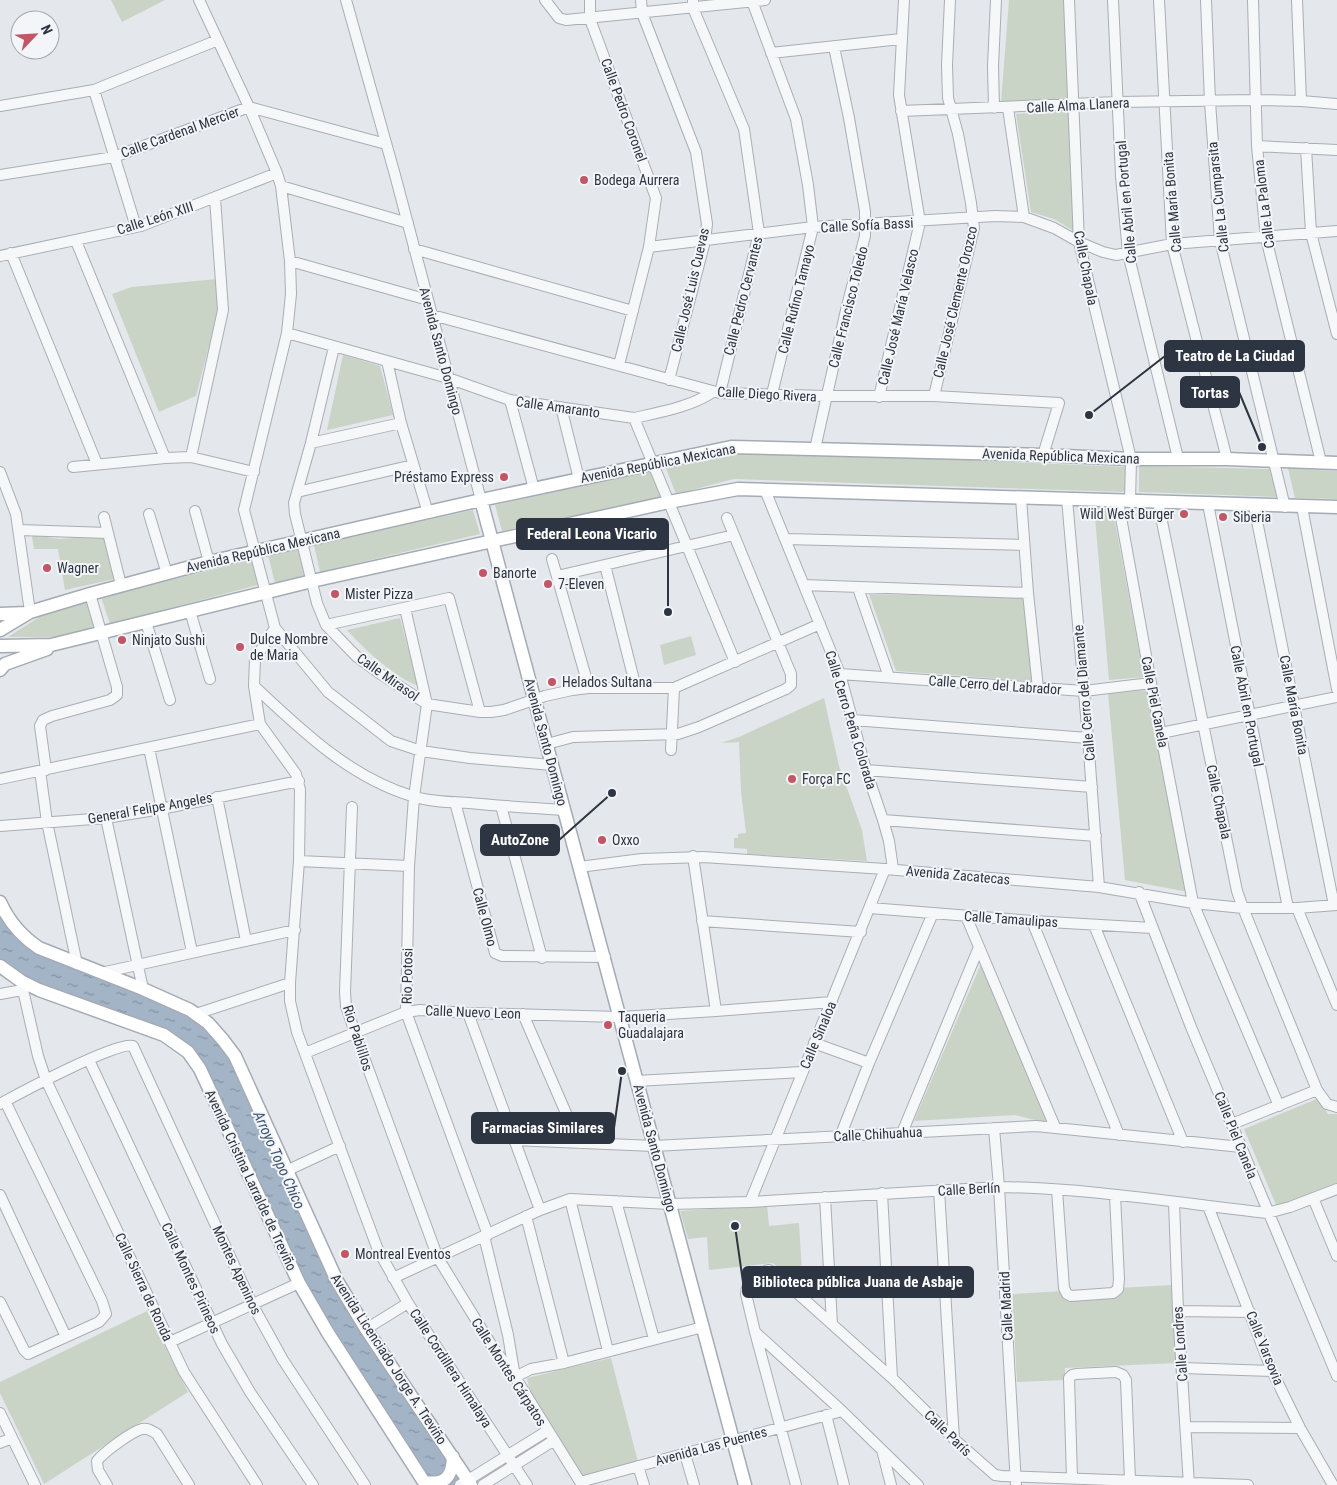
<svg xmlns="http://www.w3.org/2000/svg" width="1337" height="1485" font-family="'Roboto Condensed',sans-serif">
	<defs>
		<pattern id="water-ripples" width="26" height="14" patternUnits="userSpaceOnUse" patternTransform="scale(1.25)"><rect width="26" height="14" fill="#a3b4c7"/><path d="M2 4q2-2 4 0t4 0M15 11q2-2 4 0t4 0" fill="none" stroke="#8593a3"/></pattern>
	</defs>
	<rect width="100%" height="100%" fill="#e4e7eb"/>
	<path fill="#c9d4c6" d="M 111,0 L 165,0 L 122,22 Z
		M 1009,0 L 1068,0 L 1070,99 L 1001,103 Z
		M 1070,110 L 1077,233 L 1054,219 L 1031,212 L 1016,114 Z
		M 217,279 L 221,299 L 196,396 L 159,412 L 112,294 L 132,287 Z
		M 343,355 L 380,366 L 393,415 L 327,430 Z
		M 735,450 L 1128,467 L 1125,492 L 734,479 L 676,494 L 665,466 Z
		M 1139,466 L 1270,469 L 1277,497 L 1139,492 Z
		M 1288,468 L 1337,471 L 1337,499 L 1295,498 Z
		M 654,469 L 665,496 L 502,531 L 495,505 Z
		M 1094,506 L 1112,506 L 1144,677 L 1109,680 Z
		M 473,510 L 480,534 L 320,572 L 314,545 Z
		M 34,535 L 59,539 L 104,536 L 114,579 L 65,590 L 58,549 L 34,549 L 32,537 Z
		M 299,548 L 306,575 L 275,583 L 268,555 Z
		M 252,560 L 258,585 L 110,624 L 101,597 Z
		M 869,594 L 1026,598 L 1032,681 L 896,671 Z
		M 88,601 L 94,627 L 58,637 L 8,637 L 47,612 Z
		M 400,618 L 418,686 C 394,677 364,649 347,630 Z
		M 691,636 L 696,655 L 664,665 L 660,645 Z
		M 1147,690 L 1188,892 L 1125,880 L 1108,693 Z
		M 824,698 L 839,766 L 862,830 L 867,861 L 747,854 L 747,849 L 734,848 L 734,838 L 738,838 L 738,834 L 746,833 L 741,791 L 739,742 L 721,743 L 739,737 Z
		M 983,959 L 1051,1124 L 1015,1115 L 914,1121 Z
		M 1319,1098 L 1328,1114 L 1337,1114 L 1337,1183 L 1277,1207 L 1244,1129 Z
		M 767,1205 L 769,1226 L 799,1223 L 803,1289 L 773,1263 L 709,1270 L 707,1237 L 688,1239 L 680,1211 Z
		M 1172,1285 L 1176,1363 L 1065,1368 L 1065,1380 L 1017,1382 L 1012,1294 Z
		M 147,1311 L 188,1392 L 44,1484 L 0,1393 L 0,1382 Z
		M 611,1358 L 638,1462 L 582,1476 L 530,1393 L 527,1378 Z"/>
	<path fill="url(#water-ripples)" d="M 0,902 L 27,940 L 190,1010 L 223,1040 L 323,1251 L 471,1485 L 426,1485 L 328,1333 L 200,1069 L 173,1041 L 62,999 L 0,966 Z"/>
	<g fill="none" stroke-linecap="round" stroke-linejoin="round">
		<g stroke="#a9aeb5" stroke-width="12">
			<path id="minor" d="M 199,0 L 249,107 L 277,173 L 281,186 L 290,261 L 291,294 L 287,333 L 244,510 L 275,628 L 328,692 L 391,741 L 421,751 L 470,758 L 552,765
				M 346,0 L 395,175 L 481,500
				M 545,0 L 559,18 L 566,20 L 765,0
				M 590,0 L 590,19 L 656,198 L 649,247 L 619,365
				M 641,0 L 642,13 L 696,152 L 707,224 L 705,241 L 669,380
				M 693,0 L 693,8 L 744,129 L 759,233 L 720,393
				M 1069,0 L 1079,242 L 1131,459 L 1130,502
				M 1113,0 L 1121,176 L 1128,253 L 1178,458
				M 1159,0 L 1172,244 L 1227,459
				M 1206,0 L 1210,102 L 1220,240 L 1285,507
				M 1253,0 L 1257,146 L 1266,238 L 1321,462
				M 1297,0 L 1301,101
				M 752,1 L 796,119 L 808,185 L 813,227 L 772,394
				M 771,53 L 901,39
				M 94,90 L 136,227
				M 0,106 L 94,90 L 218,40
				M 994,108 L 993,66 L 996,0
				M 1008,108 L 1024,217
				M 901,111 L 1118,102 L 1255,100 L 1301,101 L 1337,104
				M 1257,146 L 1337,150
				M 1306,148 L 1311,233 L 1337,334
				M 0,175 L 114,157 L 249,107 L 386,144
				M 281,186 L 408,223
				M 76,241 L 165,458
				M 649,247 L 813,227 L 995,216 L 1024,217 L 1054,228 L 1079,242 L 1103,252 L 1116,255 L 1172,244 L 1337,231
				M 414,249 L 633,311
				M 11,253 L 97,464
				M 0,256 L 141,226 L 277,173
				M 290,261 L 428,300
				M 432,315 L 720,393 L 826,396 L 934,396 L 1059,403 L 1043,455
				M 287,333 L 448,378 L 510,400 L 627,417 L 634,418 C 661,412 690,407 713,392
				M 334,347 L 311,443 L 294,503 L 295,514 L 317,603 L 326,625 L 357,657 L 379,673 L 427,704 L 480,712 L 491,712 L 504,710 L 545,696 L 572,690 L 589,688 L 674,688 L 820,624
				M 387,361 L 401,423 L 428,513
				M 934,396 L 974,228 L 971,203 L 958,134 L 948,98 L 947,65 L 950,0
				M 879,397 L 920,222 L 899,95 L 904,0
				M 510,400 L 534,489
				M 561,407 L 579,479
				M 634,418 L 735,662
				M 311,443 L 401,423
				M 815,449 L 846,310 L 865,236 L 865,211 L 849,118 L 834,47
				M 191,457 L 223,310 L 215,198
				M 73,467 L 165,458 L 191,457 L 254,472
				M 0,472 L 16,514 L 30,612
				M 765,490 L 840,674 L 866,770 L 883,820 L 889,841 L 893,869
				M 297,492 L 413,465
				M 1021,498 L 1028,593 L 1038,688
				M 1067,499 L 1088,738 L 1099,887
				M 1118,501 L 1151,683 L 1193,903 L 1279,1106
				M 1158,502 L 1237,891 L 1243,908 L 1317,1090 L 1327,1104 L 1337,1107
				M 1208,504 L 1288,908
				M 1254,506 L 1334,905
				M 1302,507 L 1337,689
				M 195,511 L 209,562
				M 149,514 L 167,574
				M 104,517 L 121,585
				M 19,530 L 108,533
				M 785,539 L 1024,545
				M 552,559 L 589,688
				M 605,565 L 636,688
				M 557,576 L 734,535
				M 804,585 L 1028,593
				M 858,588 L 889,677
				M 405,608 L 427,704 L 414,797 L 409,866 L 406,1012 L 488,1235
				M 190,611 L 210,679
				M 146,622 L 170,700
				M 326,625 L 449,598 L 480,712
				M 275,628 L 255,659 L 254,686 L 260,724 L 296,774 L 300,790 L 299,861 L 290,983 L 290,1001 L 297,1032 L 378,1250 L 408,1303 L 527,1485
				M 840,674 L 1084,691 L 1151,683
				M 254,686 C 301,730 349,777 412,796 C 430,802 451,802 469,803 C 500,806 532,808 564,810
				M 853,720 L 1088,738
				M 1161,733 L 1337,697
				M 547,744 L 573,737 L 678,734 L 699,727 L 786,689 L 791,685 L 791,674 L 727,518
				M 149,748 L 192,952
				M 671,750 L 674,688
				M 46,770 L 40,726 L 43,720 L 52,716 L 110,700 L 117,695 L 117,687 L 90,594
				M 866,770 L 1092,787
				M 40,771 L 47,822 L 77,964
				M 0,779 L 260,724
				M 217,797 L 246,941
				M 455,802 L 495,953 L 502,956 L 605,957
				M 501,806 L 542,958
				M 352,807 L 345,992 L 346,1006 L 355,1033 L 438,1258 L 492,1346 L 515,1377 L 582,1485
				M 106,818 L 143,989
				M 883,820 L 1096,836
				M 0,826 L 106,818 L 161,809 L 299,781
				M 693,856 L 716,1011
				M 299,861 L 409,866
				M 579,867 L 642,859 L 703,857 L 885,869 L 1099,887 L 1193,903 L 1243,908 L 1297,908 L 1337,905
				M 1139,892 L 1191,1027 L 1337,1376
				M 870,908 L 1032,921 L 1152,928
				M 1297,908 L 1337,1005
				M 966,916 L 1055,1127
				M 702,921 L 861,932
				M 1032,921 L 1119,1135
				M 1094,925 L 1183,1142
				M 101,973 L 295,930
				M 21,981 L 38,1056 L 46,1080 L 184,1372 L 257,1485
				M 0,994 L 22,990
				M 468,1013 L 540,1210
				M 196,1014 L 290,983
				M 523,1014 L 579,1143
				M 814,1043 L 869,1063
				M 305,1053 L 406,1012 L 420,1010 L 468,1013 L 620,1017 L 716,1011 L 832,1002
				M 89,1060 L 222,1344 L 250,1392 L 313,1485
				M 636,1081 L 802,1072
				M 0,1104 C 18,1094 119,1040 133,1046 L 252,1304 L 283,1360 L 365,1485
				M 1232,1124 L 1317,1090
				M 994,1128 L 999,1187 L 1016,1485
				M 902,1133 L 979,947
				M 840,1137 L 869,1063 L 933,913
				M 513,1140 L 654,1146 L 1036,1126 L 1241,1147
				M 286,1171 L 340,1146
				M 939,1190 L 954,1439
				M 1057,1190 L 1064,1288 L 1067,1294 L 1071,1296 L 1113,1293 L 1118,1289 L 1119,1279 L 1115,1195
				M 882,1193 L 892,1378
				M 0,1195 L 66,1337
				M 825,1197 L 832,1324
				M 1313,1198 L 1337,1256
				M 570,1199 L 608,1351
				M 616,1201 L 654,1339
				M 750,1202 L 885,869
				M 1174,1202 L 1178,1311 L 1189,1485
				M 1208,1206 L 1272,1371 L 1300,1428 L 1333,1485
				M 526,1216 L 564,1363
				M 484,1236 L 508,1335 L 515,1377 L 531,1369 L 564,1363 L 703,1327
				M 393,1278 L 540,1210 L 570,1199 L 670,1204 L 750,1202 L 999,1187 C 1088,1188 1178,1203 1267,1213 L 1290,1207 L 1337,1189
				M 0,1302 L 24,1350 L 28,1354 L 99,1322 L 106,1314 L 102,1301 L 5,1101
				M 1178,1311 L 1250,1312
				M 366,1329 L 408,1303
				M 755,1332 L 842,1411 L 918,1485
				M 170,1342 L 299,1283
				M 1182,1368 L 1272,1371
				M 0,1413 L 35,1485
				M 826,1415 L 844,1485
				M 1186,1427 L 1300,1428
				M 0,1443 L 12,1438
				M 882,1450 L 891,1485
				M 685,1454 L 694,1485
				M 638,1466 L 644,1485
				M 1072,1478 L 1069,1378 L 1072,1375 L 1076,1374 L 1116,1372 L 1123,1375 L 1126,1380 L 1130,1481
				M 580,1482 L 842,1411
				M 107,1485 L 98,1470 L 97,1461 C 104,1452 131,1432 142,1429 C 148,1428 152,1431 157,1434 L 189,1485
				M 460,1485 L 547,1431
				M 483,1485 L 553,1441
				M 796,1485 L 755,1332 L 746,1294 C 746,1283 759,1272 769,1270 L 776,1274 L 892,1378 L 954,1439 L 995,1475 L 1002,1476 L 1248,1485"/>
		</g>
		<g stroke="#a4abb5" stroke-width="15">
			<path id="major" d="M 481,500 L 745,1485
				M 0,614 L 27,613
				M 0,630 L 30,612 L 90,594 L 209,562 L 481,500 L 731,447 L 1043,455 L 1131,459 L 1227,459 L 1337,463
				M 0,646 L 51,645 L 312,581 L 669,502 L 738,489 L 1337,507
				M 0,670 L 5,664 L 47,649
				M 0,902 C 9,922 21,936 39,948 L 143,989 L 190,1010 L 208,1023 L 223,1040 L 235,1056 L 337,1281 L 366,1329 L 471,1485
				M 0,966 L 21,981 L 39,990 L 164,1035 L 188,1052 L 200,1069 L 299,1283 L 328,1333 L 426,1485
				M 424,1482 C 446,1485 452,1477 453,1457"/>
		</g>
		<use href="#minor" stroke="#f6f7f9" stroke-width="10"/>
		<use href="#major" stroke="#fff" stroke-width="12"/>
	</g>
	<g fill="#c35666" stroke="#f4f5f8" stroke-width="2">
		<circle cx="584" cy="180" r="5"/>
		<circle cx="504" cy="477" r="5"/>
		<circle cx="1184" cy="514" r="5"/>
		<circle cx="1223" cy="517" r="5"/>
		<circle cx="47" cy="568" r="5"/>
		<circle cx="483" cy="573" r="5"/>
		<circle cx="548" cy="584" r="5"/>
		<circle cx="335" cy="594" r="5"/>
		<circle cx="122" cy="640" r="5"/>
		<circle cx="240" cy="647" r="5"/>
		<circle cx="552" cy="682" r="5"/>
		<circle cx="792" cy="779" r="5"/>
		<circle cx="602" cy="840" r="5"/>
		<circle cx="608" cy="1025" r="5"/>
		<circle cx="345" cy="1254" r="5"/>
	</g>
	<g text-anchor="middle" stroke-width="4" stroke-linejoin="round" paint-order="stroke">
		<g font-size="14" fill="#2d3542" stroke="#f4f5f8">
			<text transform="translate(1078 105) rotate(-3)" y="5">Calle Alma Llanera</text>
			<text transform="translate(624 110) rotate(70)" y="5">Calle Pedro Coronel</text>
			<text transform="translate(180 132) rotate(-20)" y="5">Calle Cardenal Mercier</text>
			<text transform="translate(1218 197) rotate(-96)" y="5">Calle La Cumparsita</text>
			<text transform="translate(1126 202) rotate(-95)" y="5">Calle Abril en Portugal</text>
			<text transform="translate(1172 202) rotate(-95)" y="5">Calle María Bonita</text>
			<text transform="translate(1264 204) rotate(-97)" y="5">Calle La Paloma</text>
			<text transform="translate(155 218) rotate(-18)" y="5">Calle León XIII</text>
			<text transform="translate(867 225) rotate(-3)" y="5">Calle Sofía Bassi</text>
			<text transform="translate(1086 268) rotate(79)" y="5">Calle Chapala</text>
			<text transform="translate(690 290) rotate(-77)" y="5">Calle José Luis Cuevas</text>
			<text transform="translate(743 296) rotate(-76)" y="5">Calle Pedro Cervantes</text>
			<text transform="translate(796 299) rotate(-76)" y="5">Calle Rufino Tamayo</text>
			<text transform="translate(955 302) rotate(-77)" y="5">Calle José Clemente Orozco</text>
			<text transform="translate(848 307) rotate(-76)" y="5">Calle Francisco Toledo</text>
			<text transform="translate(898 317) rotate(-77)" y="5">Calle José María Velasco</text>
			<text transform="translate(441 351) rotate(75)" y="5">Avenida Santo Domingo</text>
			<text transform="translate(767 394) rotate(3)" y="5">Calle Diego Rivera</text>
			<text transform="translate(558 407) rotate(8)" y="5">Calle Amaranto</text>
			<text transform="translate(1061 456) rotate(2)" y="5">Avenida República Mexicana</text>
			<text transform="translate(658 463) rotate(-11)" y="5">Avenida República Mexicana</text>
			<text transform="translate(263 550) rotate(-13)" y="5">Avenida República Mexicana</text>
			<text transform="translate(388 677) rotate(35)" y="5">Calle Mirasol</text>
			<text transform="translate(995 685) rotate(4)" y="5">Calle Cerro del Labrador</text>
			<text transform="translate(1084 693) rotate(-95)" y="5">Calle Cerro del Diamante</text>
			<text transform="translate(1155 702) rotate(79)" y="5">Calle Piel Canela</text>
			<text transform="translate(1294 705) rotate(79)" y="5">Calle María Bonita</text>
			<text transform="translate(1247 706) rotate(79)" y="5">Calle Abril en Portugal</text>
			<text transform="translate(851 720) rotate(73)" y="5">Calle Cerro Peña Colorada</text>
			<text transform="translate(546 742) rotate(75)" y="5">Avenida Santo Domingo</text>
			<text transform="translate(1219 802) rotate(78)" y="5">Calle Chapala</text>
			<text transform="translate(150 808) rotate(-10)" y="5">General Felipe Angeles</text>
			<text transform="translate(958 875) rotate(5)" y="5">Avenida Zacatecas</text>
			<text transform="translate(485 917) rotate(75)" y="5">Calle Olmo</text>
			<text transform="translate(1011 919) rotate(4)" y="5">Calle Tamaulipas</text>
			<text transform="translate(407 976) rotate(-89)" y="5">Rio Potosi</text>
			<text transform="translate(473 1012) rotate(2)" y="5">Calle Nuevo Leon</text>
			<text transform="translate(818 1035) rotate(-67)" y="5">Calle Sinaloa</text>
			<text transform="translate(358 1038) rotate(72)" y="5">Rio Pablillos</text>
			<text transform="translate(878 1134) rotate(-3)" y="5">Calle Chihuahua</text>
			<text transform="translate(1236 1135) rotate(68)" y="5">Calle Piel Canela</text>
			<text transform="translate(655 1148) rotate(75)" y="5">Avenida Santo Domingo</text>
			<text transform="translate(251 1180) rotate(65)" y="5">Avenida Cristina Larralde de Treviño</text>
			<text transform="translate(969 1189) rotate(-3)" y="5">Calle Berlín</text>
			<text transform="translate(237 1270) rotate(65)" y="5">Montes Apeninos</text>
			<text transform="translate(191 1278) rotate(65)" y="5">Calle Montes Pirineos</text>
			<text transform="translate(144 1287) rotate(65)" y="5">Calle Sierra de Ronda</text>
			<text transform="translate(1006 1306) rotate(-93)" y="5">Calle Madrid</text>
			<text transform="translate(1180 1344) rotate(-94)" y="5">Calle Londres</text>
			<text transform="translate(1265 1348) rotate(68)" y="5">Calle Varsovia</text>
			<text transform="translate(389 1359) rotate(57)" y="5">Avenida Licenciado Jorge A. Treviño</text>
			<text transform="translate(451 1368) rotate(57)" y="5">Calle Cordillera Himalaya</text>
			<text transform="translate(509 1372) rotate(57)" y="5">Calle Montes Cárpatos</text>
			<text transform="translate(948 1433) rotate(44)" y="5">Calle París</text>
			<text transform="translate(711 1446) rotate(-15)" y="5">Avenida Las Puentes</text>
		</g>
		<g font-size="14" fill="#2d3542" stroke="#f4f5f8" text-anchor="start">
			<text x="594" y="185">Bodega Aurrera</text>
			<text x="494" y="482" text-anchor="end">Préstamo Express</text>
			<text x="1174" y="519" text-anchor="end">Wild West Burger</text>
			<text x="1233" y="522">Siberia</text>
			<text x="57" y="573">Wagner</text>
			<text x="493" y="578">Banorte</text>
			<text x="558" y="589">7-Eleven</text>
			<text x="345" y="599">Mister Pizza</text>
			<text x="250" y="644">Dulce Nombre<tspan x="250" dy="16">de Maria</tspan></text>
			<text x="132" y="645">Ninjato Sushi</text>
			<text x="562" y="687">Helados Sultana</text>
			<text x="802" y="784">Força FC</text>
			<text x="612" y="845">Oxxo</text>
			<text x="618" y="1022">Taqueria<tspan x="618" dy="16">Guadalajara</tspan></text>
			<text x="355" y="1259">Montreal Eventos</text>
		</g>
		<g font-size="15" font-style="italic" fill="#3b5372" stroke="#f4f5f8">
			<text transform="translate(279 1160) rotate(66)" y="5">Arroyo Topo Chico</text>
		</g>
	</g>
	<path fill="none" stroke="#2d3542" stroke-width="2" d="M1089 415L1165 356M1262 447L1239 392M668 612L668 534M612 793L559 840M622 1071L614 1128M735 1226L743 1282"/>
	<g fill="#2d3542" stroke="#f4f5f8" stroke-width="2">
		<circle cx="1089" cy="415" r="5"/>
		<circle cx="1262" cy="447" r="5"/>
		<circle cx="668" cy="612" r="5"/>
		<circle cx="612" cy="793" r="5"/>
		<circle cx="622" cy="1071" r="5"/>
		<circle cx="735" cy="1226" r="5"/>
	</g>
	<g fill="#2d3542" stroke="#2d3542" stroke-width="2">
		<rect x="1165" y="341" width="139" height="30" rx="5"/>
		<rect x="1181" y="377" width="58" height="30" rx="5"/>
		<rect x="517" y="519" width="151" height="30" rx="5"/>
		<rect x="481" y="825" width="78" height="30" rx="5"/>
		<rect x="472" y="1113" width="142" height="30" rx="5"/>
		<rect x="743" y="1267" width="230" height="30" rx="5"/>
	</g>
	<g font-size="15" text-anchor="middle" font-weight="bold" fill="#fff">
		<text x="1235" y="361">Teatro de La Ciudad</text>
		<text x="1210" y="398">Tortas</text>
		<text x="592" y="539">Federal Leona Vicario</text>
		<text x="520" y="845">AutoZone</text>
		<text x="543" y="1133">Farmacias Similares</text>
		<text x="858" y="1287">Biblioteca pública Juana de Asbaje</text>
	</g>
	<g transform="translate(35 35) rotate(65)"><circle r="24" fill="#f4f5f8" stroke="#a4a8af"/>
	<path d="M0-4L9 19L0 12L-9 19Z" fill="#c35666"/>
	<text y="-8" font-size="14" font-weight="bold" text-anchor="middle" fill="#2d3542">N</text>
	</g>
</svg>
